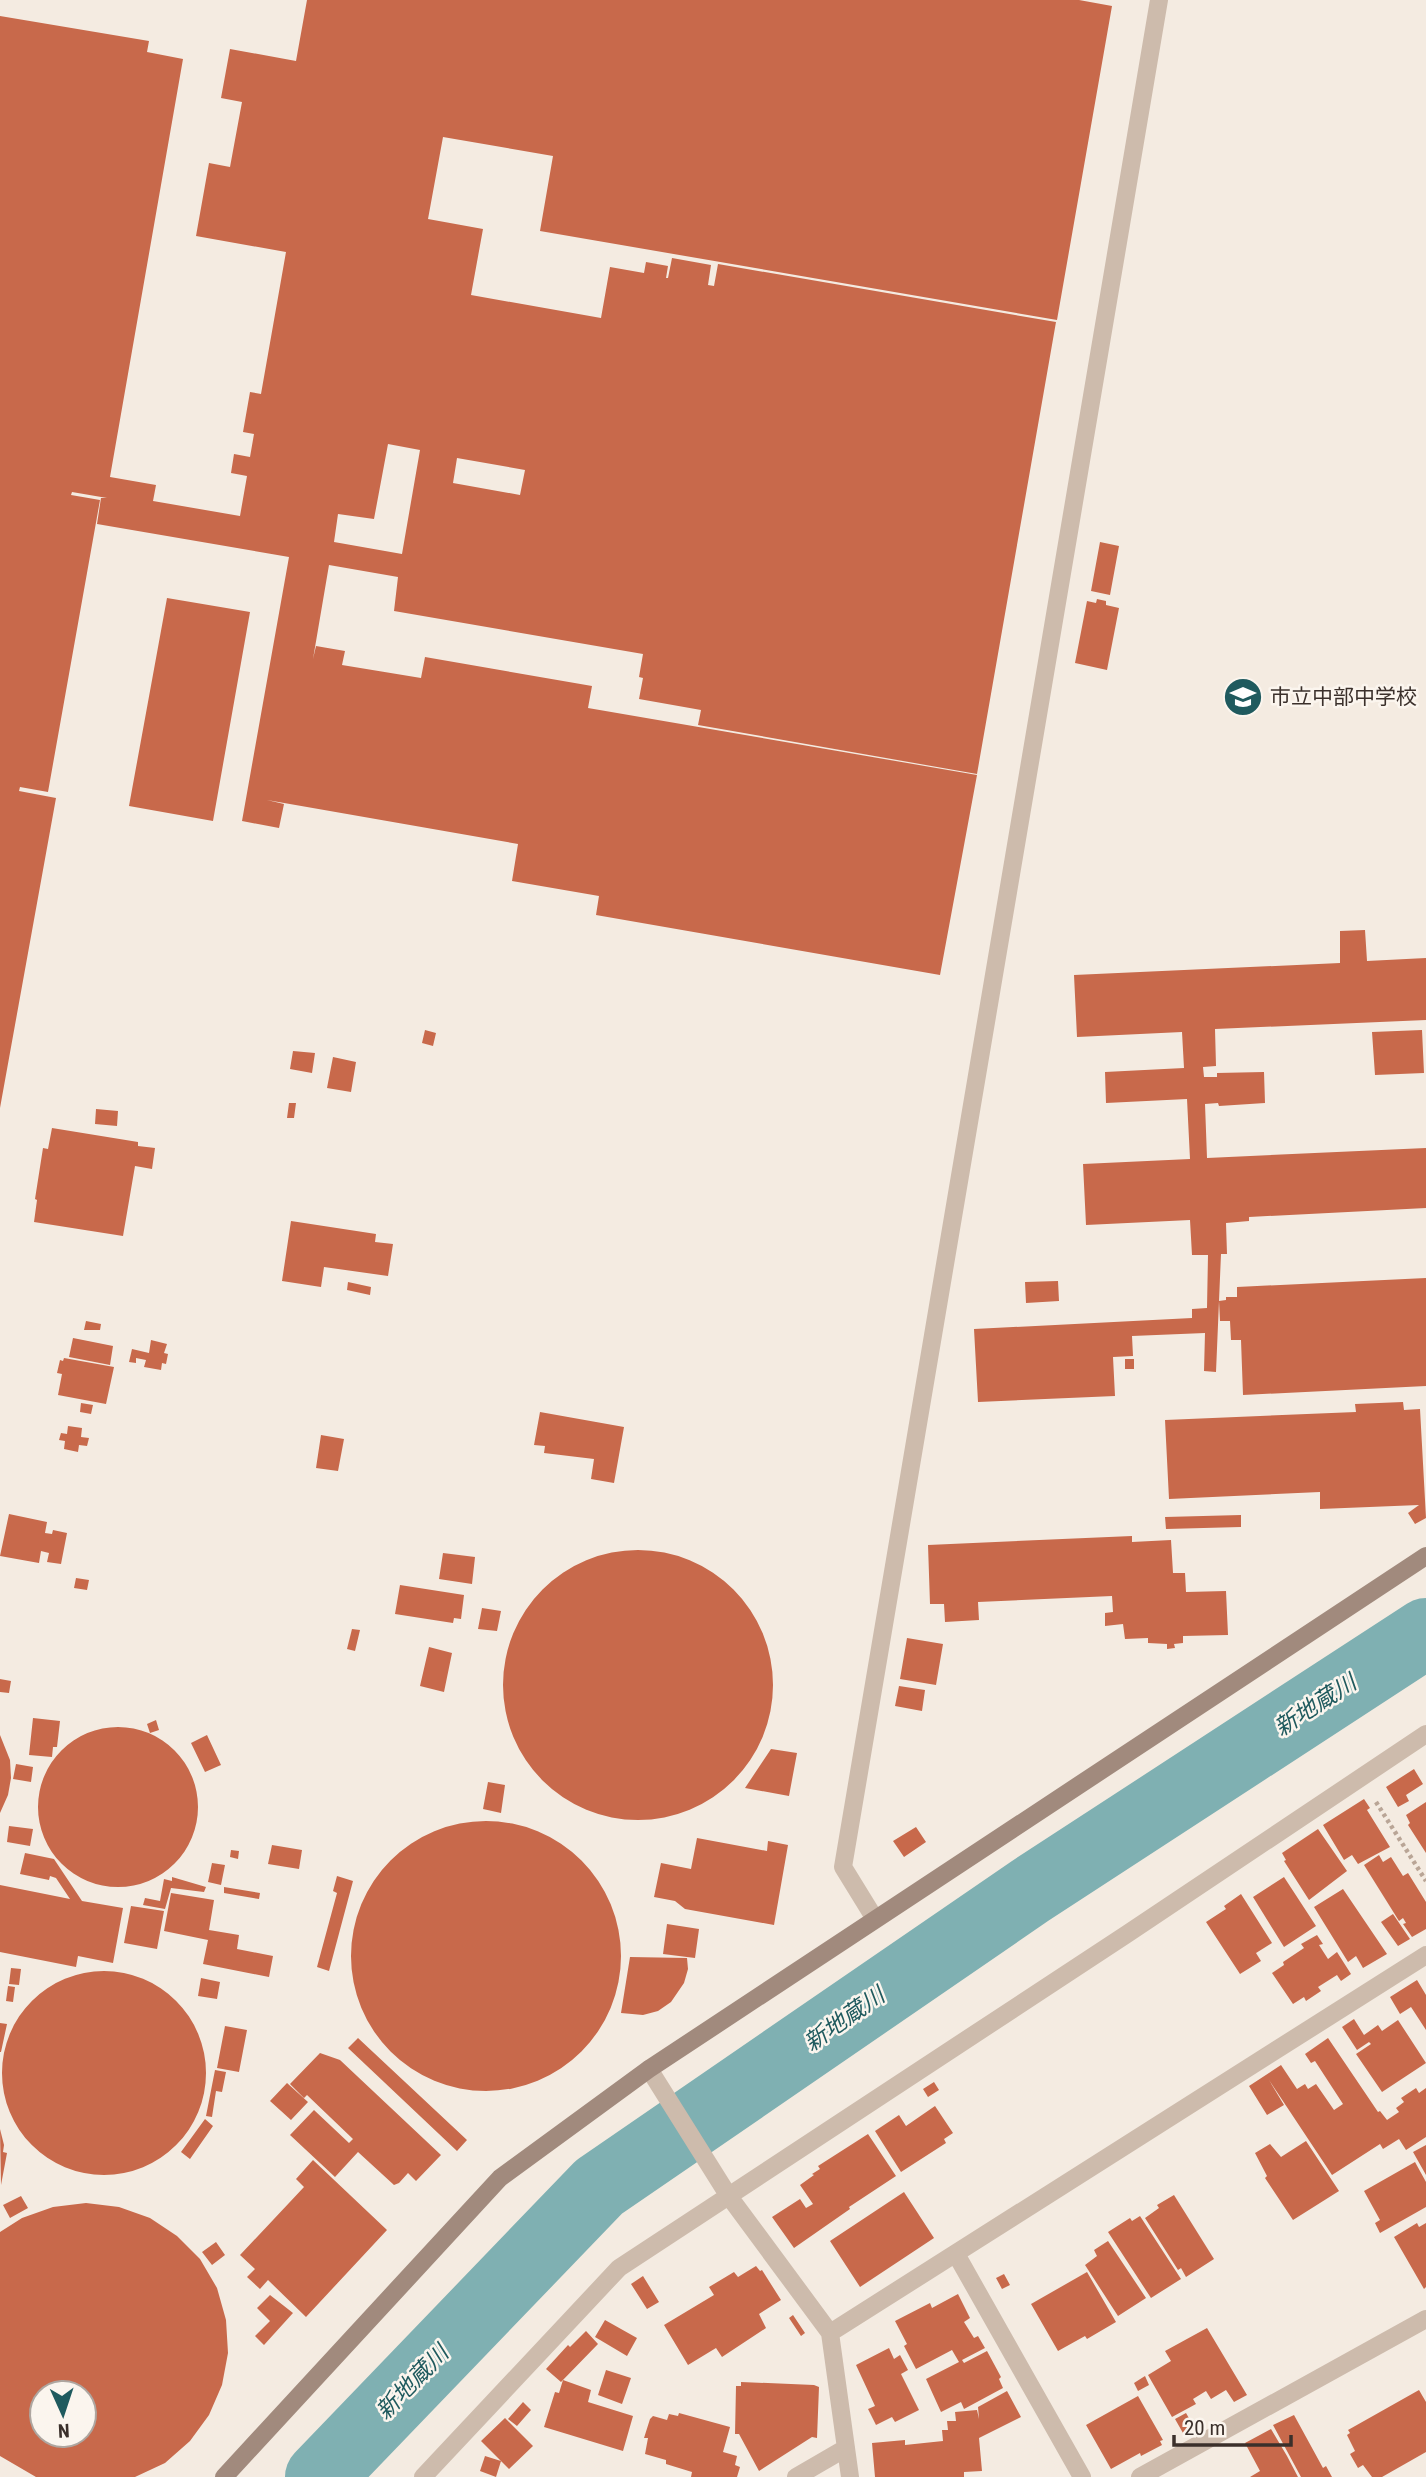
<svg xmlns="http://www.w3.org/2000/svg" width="1426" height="2477" font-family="'Roboto Condensed','Noto Sans JP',sans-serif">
	<rect width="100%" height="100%" fill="#f4ebe1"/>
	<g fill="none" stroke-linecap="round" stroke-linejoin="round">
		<path stroke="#7fb0b2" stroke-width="70" d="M 320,2477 L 599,2187 L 1030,1891 L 1426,1633"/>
	</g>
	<path fill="#c8694b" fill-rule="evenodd" d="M 307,0 L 1079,0 L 1112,6 L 1057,320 L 540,231 L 553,156 L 443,137 L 428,219 L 483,229 L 471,295 L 601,318 L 610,267 L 644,273 L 646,262 L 668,266 L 666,278 L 668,278 L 672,258 L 711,265 L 708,285 L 714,286 L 718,264 L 1056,322 L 977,774 L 698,725 L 701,710 L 639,699 L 643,678 L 639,677 L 643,654 L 394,611 L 398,577 L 329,565 L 313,659 L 316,646 L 345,651 L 342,665 L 421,678 L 425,657 L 592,686 L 588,708 L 977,775 L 940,975 L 596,915 L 599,896 L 512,881 L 518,844 L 267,800 L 284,804 L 279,828 L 242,821 L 289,557 L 97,524 L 101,498 L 107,498 L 72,492 L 71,495 L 100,500 L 48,792 L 20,787 L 19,791 L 56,798 L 0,1108 L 0,16 L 149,41 L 147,52 L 183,59 L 110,477 L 156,485 L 153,501 L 240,516 L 247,476 L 231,473 L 234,454 L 250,457 L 254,434 L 243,432 L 250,392 L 261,394 L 286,252 L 196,236 L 209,163 L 230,167 L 242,102 L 221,98 L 230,49 L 296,61 ZM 388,444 L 420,450 L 402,554 L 334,542 L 338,514 L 374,519 ZM 457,458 L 525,470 L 520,495 L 453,483 Z
		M 1100,542 L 1119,546 L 1110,595 L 1091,591 Z
		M 167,598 L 250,612 L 213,821 L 129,806 Z
		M 1097,599 L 1106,601 L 1106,605 L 1119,608 L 1107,670 L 1075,663 L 1087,601 L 1096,603 Z
		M 1365,930 L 1367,961 L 1426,958 L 1426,1020 L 1215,1029 L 1216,1066 L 1203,1067 L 1204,1077 L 1217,1077 L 1217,1073 L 1264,1072 L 1265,1103 L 1219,1106 L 1218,1103 L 1205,1104 L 1207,1158 L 1426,1148 L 1426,1208 L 1249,1217 L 1249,1221 L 1226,1223 L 1227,1254 L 1221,1254 L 1216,1372 L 1204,1371 L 1205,1333 L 1132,1336 L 1133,1356 L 1113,1357 L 1115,1396 L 978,1402 L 974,1329 L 1192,1318 L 1192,1309 L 1207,1308 L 1208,1255 L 1192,1255 L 1190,1220 L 1086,1225 L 1083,1164 L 1190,1159 L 1187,1099 L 1106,1103 L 1105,1072 L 1184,1068 L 1182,1032 L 1077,1037 L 1074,975 L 1340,963 L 1340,931 Z
		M 425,1030 L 436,1033 L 433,1046 L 422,1043 Z
		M 1422,1030 L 1424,1073 L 1375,1075 L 1372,1032 Z
		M 293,1051 L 315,1053 L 312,1073 L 290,1069 Z
		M 333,1057 L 356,1062 L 351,1092 L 327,1088 Z
		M 289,1103 L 296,1103 L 294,1118 L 287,1118 Z
		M 96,1109 L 118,1111 L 117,1126 L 95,1124 Z
		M 52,1128 L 138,1142 L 138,1146 L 155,1148 L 152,1169 L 135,1166 L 123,1236 L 34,1222 L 37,1200 L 35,1199 L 43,1148 L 48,1149 Z
		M 291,1221 L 376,1234 L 375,1242 L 393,1244 L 388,1276 L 324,1267 L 321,1287 L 282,1281 Z
		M 1426,1278 L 1426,1386 L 1243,1395 L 1241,1340 L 1231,1340 L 1230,1321 L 1220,1321 L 1219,1301 L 1226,1300 L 1226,1297 L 1237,1297 L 1237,1287 Z
		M 1058,1281 L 1059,1301 L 1026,1303 L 1025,1282 Z
		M 348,1282 L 371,1287 L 370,1295 L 347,1290 Z
		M 86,1321 L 101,1324 L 100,1330 L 84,1330 Z
		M 73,1338 L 113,1346 L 110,1365 L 69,1357 Z
		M 151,1340 L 167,1344 L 164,1353 L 168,1354 L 166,1364 L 162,1363 L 161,1370 L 144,1367 L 146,1360 L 136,1358 L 136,1363 L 129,1362 L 132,1349 L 149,1353 Z
		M 64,1358 L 114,1367 L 106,1404 L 58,1395 L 62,1374 L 57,1373 L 60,1360 L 63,1361 Z
		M 1125,1359 L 1134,1359 L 1134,1369 L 1125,1369 Z
		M 1403,1402 L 1404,1410 L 1420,1409 L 1426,1518 L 1415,1524 L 1408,1513 L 1419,1505 L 1320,1509 L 1320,1492 L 1169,1499 L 1165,1420 L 1356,1412 L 1355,1404 Z
		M 81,1403 L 93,1405 L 91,1414 L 80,1412 Z
		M 540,1412 L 624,1427 L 614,1483 L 591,1479 L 594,1459 L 544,1453 L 545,1446 L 534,1445 Z
		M 68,1426 L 82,1428 L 81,1437 L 89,1438 L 87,1446 L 79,1445 L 78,1452 L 64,1449 L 65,1441 L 59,1440 L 61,1433 L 67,1434 Z
		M 321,1435 L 344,1439 L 338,1471 L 316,1468 Z
		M 9,1514 L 47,1522 L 45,1533 L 52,1534 L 53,1530 L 67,1533 L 61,1564 L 47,1562 L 49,1553 L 41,1551 L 39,1563 L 0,1556 Z
		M 1241,1515 L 1241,1527 L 1166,1529 L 1165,1517 Z
		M 1132,1536 L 1132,1542 L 1171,1540 L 1173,1573 L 1185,1573 L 1186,1592 L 1226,1591 L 1228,1635 L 1183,1636 L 1183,1643 L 1174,1644 L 1175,1648 L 1167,1649 L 1167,1644 L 1148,1643 L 1148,1638 L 1125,1639 L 1123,1624 L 1105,1626 L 1105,1613 L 1113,1612 L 1112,1596 L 978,1602 L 979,1620 L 945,1622 L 944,1604 L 930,1604 L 928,1545 Z
		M503 1685a135 135 0 1 1 270 0a135 135 0 1 1-270 0Z
		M 443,1553 L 475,1557 L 472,1584 L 439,1579 Z
		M 76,1578 L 89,1580 L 87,1590 L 74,1588 Z
		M 400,1585 L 464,1595 L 461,1619 L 454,1618 L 453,1623 L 395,1614 Z
		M 482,1608 L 501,1611 L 497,1631 L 478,1629 Z
		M 352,1629 L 360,1630 L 355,1651 L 347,1649 Z
		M 907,1638 L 943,1644 L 936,1685 L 900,1679 Z
		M 429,1647 L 452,1653 L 444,1692 L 420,1686 Z
		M 0,1679 L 11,1681 L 9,1693 L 0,1692 Z
		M 899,1686 L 925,1690 L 922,1711 L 895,1706 Z
		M 33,1718 L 60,1721 L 57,1747 L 53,1747 L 52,1757 L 29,1755 Z
		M 156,1720 L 159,1730 L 150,1733 L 147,1724 Z
		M38 1807a80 80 0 1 1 160 0a80 80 0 1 1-160 0Z
		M 0,1735 L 10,1760 L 11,1778 L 8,1795 L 0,1813 Z
		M 207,1735 L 221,1765 L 205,1772 L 191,1743 Z
		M 771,1749 L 797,1753 L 789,1796 L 745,1788 Z
		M 16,1764 L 33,1767 L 31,1782 L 13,1779 Z
		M 1414,1769 L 1423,1784 L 1406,1795 L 1409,1801 L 1398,1807 L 1386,1787 Z
		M 488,1782 L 505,1785 L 501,1813 L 483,1809 Z
		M 1364,1799 L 1370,1808 L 1367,1810 L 1390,1847 L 1358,1864 L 1352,1855 L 1344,1860 L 1323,1825 Z
		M 1426,1802 L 1426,1853 L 1408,1825 L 1410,1823 L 1406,1815 Z
		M351 1956a135 135 0 1 1 270 0a135 135 0 1 1-270 0Z
		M 9,1826 L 33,1829 L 30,1846 L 7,1842 Z
		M 916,1827 L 926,1842 L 904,1857 L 893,1841 Z
		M 1318,1829 L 1347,1871 L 1309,1900 L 1284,1861 L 1286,1860 L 1282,1853 Z
		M 697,1838 L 767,1851 L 768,1841 L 788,1845 L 774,1925 L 685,1909 L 675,1901 L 654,1897 L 661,1863 L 691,1869 Z
		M 272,1845 L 302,1850 L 299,1869 L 268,1864 Z
		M 231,1850 L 239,1851 L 238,1859 L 230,1857 Z
		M 25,1853 L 54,1859 L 82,1901 L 123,1908 L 113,1963 L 78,1956 L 76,1967 L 0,1952 L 0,1885 L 70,1899 L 56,1878 L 50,1876 L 49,1880 L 20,1874 Z
		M 1379,1855 L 1383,1862 L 1391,1857 L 1403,1876 L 1408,1873 L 1426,1902 L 1426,1929 L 1412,1937 L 1403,1924 L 1406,1923 L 1403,1918 L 1399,1921 L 1364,1865 Z
		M 212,1863 L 225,1865 L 221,1885 L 208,1882 Z
		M 337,1876 L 353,1881 L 329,1971 L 317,1967 L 337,1893 L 333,1891 Z
		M 172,1877 L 206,1887 L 204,1892 L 171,1888 L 165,1909 L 143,1905 L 145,1898 L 160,1901 L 164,1879 L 172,1881 Z
		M 1284,1877 L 1316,1926 L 1284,1947 L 1253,1897 Z
		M 224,1887 L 260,1893 L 259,1899 L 224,1893 Z
		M 1343,1889 L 1387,1954 L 1363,1968 L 1356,1956 L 1348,1962 L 1314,1907 Z
		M 171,1893 L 214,1900 L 209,1930 L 239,1935 L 237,1949 L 273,1956 L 269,1977 L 203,1964 L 208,1940 L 164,1931 Z
		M 1241,1894 L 1272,1943 L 1256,1953 L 1261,1961 L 1240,1974 L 1206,1922 L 1226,1909 L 1224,1906 Z
		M 131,1906 L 164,1911 L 157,1949 L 124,1943 Z
		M 1393,1914 L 1410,1939 L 1398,1946 L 1381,1922 Z
		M 667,1924 L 699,1929 L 695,1958 L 663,1954 Z
		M 1317,1935 L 1323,1944 L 1319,1945 L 1328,1959 L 1337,1952 L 1351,1974 L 1341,1981 L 1337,1975 L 1318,1987 L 1321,1991 L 1306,2001 L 1304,1997 L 1293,2004 L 1272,1973 L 1284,1965 L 1283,1962 L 1304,1948 L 1301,1944 Z
		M 630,1957 L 687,1958 L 688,1969 L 684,1983 L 671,2002 L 658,2011 L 643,2015 L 621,2013 Z
		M 11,1968 L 21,1969 L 19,1985 L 9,1984 Z
		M2 2073a102 102 0 1 1 204 0a102 102 0 1 1-204 0Z
		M 201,1978 L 220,1982 L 217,1999 L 198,1996 Z
		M 1417,1980 L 1426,1995 L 1426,2030 L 1411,2007 L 1400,2014 L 1390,1997 Z
		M 8,1986 L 15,1987 L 13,2002 L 6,2001 Z
		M 1354,2019 L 1364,2035 L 1378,2025 L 1382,2031 L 1398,2020 L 1426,2063 L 1382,2092 L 1356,2054 L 1371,2044 L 1369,2042 L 1357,2050 L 1342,2027 Z
		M 0,2023 L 7,2024 L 1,2052 L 0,2052 Z
		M 225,2026 L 247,2030 L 239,2072 L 217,2068 Z
		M 358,2038 L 467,2140 L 457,2151 L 348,2048 Z
		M 1328,2038 L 1378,2112 L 1380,2111 L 1387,2120 L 1399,2112 L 1396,2108 L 1404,2102 L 1401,2098 L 1416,2088 L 1419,2093 L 1426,2088 L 1426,2137 L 1406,2150 L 1399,2139 L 1383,2149 L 1380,2144 L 1332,2175 L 1269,2080 L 1284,2105 L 1267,2115 L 1249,2086 L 1281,2065 L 1297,2089 L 1305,2084 L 1308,2089 L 1316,2084 L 1334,2110 L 1343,2104 L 1315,2061 L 1311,2063 L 1305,2054 Z
		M 320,2053 L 340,2060 L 441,2155 L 416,2181 L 408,2173 L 399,2183 L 394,2185 L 358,2152 L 335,2177 L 290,2135 L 314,2110 L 349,2143 L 353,2139 L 307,2095 L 304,2098 L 290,2084 Z
		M 215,2070 L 226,2072 L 222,2092 L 216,2091 L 212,2117 L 206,2116 Z
		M 934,2082 L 939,2090 L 928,2097 L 923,2089 Z
		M 287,2083 L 308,2102 L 291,2120 L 270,2101 Z
		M 935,2106 L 953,2133 L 944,2139 L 946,2143 L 901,2172 L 875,2131 L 899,2115 L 906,2126 Z
		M 205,2119 L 213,2126 L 190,2159 L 181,2152 Z
		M 0,2129 L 4,2145 L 3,2152 L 7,2153 L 1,2185 Z
		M 868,2134 L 896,2176 L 849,2207 L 850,2209 L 794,2248 L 772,2217 L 800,2199 L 806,2208 L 813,2204 L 800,2185 L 814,2175 L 812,2174 L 820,2169 L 818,2166 Z
		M 1306,2141 L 1339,2191 L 1293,2220 L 1265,2178 L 1267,2176 L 1255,2153 L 1270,2144 L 1281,2157 Z
		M 1426,2145 L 1426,2175 L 1413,2152 Z
		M 313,2160 L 387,2230 L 306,2317 L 268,2280 L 260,2289 L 247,2277 L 255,2269 L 240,2255 L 304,2187 L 296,2179 Z
		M 1415,2162 L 1426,2182 L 1426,2207 L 1380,2233 L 1375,2223 L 1380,2220 L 1364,2191 Z
		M 904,2192 L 934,2238 L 860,2287 L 830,2241 Z
		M 1174,2195 L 1214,2259 L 1186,2277 L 1181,2268 L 1178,2270 L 1145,2218 L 1159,2208 L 1157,2205 Z
		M 21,2196 L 28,2208 L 10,2218 L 3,2205 Z
		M 86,2203 L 119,2207 L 150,2218 L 177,2236 L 200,2259 L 217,2288 L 226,2320 L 228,2353 L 222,2385 L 209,2415 L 190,2441 L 165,2463 L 135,2477 L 36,2477 L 0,2456 L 0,2232 L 22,2218 L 53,2207 ZM 42,2393 L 84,2393 L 84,2435 L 42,2435 Z
		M 1140,2216 L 1181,2279 L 1151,2298 L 1108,2232 L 1130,2218 L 1132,2221 Z
		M 1417,2223 L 1419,2227 L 1426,2223 L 1426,2287 L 1424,2289 L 1394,2237 Z
		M 1108,2241 L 1146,2298 L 1118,2316 L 1085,2265 L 1097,2256 L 1094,2250 Z
		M 216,2242 L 225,2255 L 212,2265 L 202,2252 Z
		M 756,2266 L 760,2271 L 762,2270 L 781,2300 L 759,2314 L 766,2328 L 722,2357 L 716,2348 L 688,2365 L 664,2325 L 714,2295 L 709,2287 L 734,2272 L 738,2277 Z
		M 1087,2272 L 1116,2322 L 1087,2339 L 1085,2336 L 1058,2351 L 1031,2304 Z
		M 1004,2274 L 1010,2285 L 1002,2289 L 996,2278 Z
		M 643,2276 L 659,2302 L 647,2309 L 631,2284 Z
		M 958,2294 L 970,2318 L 964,2322 L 974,2338 L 978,2336 L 985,2348 L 962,2360 L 964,2363 L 987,2351 L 1001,2377 L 999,2379 L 1003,2388 L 964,2409 L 961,2402 L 941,2412 L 926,2379 L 959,2362 L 952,2350 L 916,2369 L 904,2346 L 907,2344 L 895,2321 L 930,2303 L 932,2308 Z
		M 270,2295 L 293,2313 L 264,2345 L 255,2336 L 270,2321 L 257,2308 Z
		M 793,2315 L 805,2333 L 801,2336 L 789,2318 Z
		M 605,2320 L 637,2338 L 627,2356 L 595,2337 Z
		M 1207,2328 L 1247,2395 L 1234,2402 L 1226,2390 L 1211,2399 L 1206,2391 L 1193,2399 L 1196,2404 L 1172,2417 L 1148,2375 L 1171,2361 L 1165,2351 Z
		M 586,2331 L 598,2344 L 561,2382 L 546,2369 L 568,2345 L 570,2347 Z
		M 889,2348 L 894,2359 L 900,2355 L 908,2370 L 901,2374 L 919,2410 L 895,2422 L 892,2417 L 876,2425 L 868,2409 L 875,2406 L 856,2365 Z
		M 606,2370 L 631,2378 L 622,2404 L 598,2395 Z
		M 1145,2376 L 1149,2385 L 1138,2391 L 1134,2383 Z
		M 563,2380 L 591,2390 L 588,2402 L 633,2416 L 623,2451 L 544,2427 L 555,2392 L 559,2393 Z
		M 741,2382 L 814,2385 L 819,2387 L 817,2438 L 812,2437 L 759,2471 L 739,2434 L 735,2434 L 736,2386 L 741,2386 Z
		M 1419,2390 L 1426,2402 L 1426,2452 L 1382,2477 L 1372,2477 L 1363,2465 L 1358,2468 L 1350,2454 L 1355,2451 L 1347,2435 L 1350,2433 L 1348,2430 Z
		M 1007,2391 L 1021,2417 L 979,2438 L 982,2471 L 964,2472 L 964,2477 L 875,2477 L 872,2443 L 905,2440 L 905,2445 L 943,2441 L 942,2430 L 948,2430 L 947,2421 L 956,2421 L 955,2412 L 977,2410 L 979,2419 L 978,2407 Z
		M 1138,2396 L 1163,2440 L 1160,2441 L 1162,2445 L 1141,2456 L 1140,2453 L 1111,2469 L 1086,2425 Z
		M 523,2402 L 531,2410 L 517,2426 L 508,2419 Z
		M 679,2413 L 730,2427 L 723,2452 L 737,2456 L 735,2465 L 740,2467 L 737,2477 L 691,2477 L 692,2472 L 666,2464 L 666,2460 L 645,2454 L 648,2438 L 644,2438 L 650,2419 L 653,2416 L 667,2420 L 669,2414 L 678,2416 Z
		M 1186,2413 L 1194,2427 L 1183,2433 L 1175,2419 Z
		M 1294,2415 L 1323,2468 L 1326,2466 L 1332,2477 L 1301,2477 L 1273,2425 Z
		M 505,2418 L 533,2446 L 509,2469 L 481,2441 Z
		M 1271,2429 L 1287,2456 L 1298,2477 L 1250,2477 L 1260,2471 L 1245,2443 Z
		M 485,2456 L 501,2461 L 496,2477 L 480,2471 Z"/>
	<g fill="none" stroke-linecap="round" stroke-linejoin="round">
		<path stroke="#b9a596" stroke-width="4.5" stroke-dasharray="3.5 3.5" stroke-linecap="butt" d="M 1376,1802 L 1426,1881"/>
		<path stroke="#cdbbac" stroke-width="18" d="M 875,1919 L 843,1867 L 1159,0
			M 649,2069 L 728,2195 L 830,2333 L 850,2477
			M 956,2254 L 1082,2477
			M 830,2333 L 1426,1955
			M 423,2477 L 619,2268 L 1127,1934 L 1426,1734
			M 796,2477 L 846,2448
			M 1140,2477 L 1426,2319"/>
		<path stroke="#a18a7d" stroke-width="18" d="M 224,2477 L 500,2178 L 649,2069 L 1426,1556"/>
	</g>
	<defs>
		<g id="school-disc" transform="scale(2.0125)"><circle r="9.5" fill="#1f5a5e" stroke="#fbf5ee"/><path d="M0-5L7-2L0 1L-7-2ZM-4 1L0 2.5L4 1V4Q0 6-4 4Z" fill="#fff"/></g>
	</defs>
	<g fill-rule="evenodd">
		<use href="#school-disc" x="1243" y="697"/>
	</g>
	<g text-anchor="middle" stroke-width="5" stroke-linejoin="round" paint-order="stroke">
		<g font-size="21" fill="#3b302b" stroke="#fbf5ee" text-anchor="start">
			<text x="1270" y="704">市立中部中学校</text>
		</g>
		<g font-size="23" font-style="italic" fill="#1f5a5e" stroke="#fbf5ee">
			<text transform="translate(1315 1705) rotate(-33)" y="8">新地蔵川</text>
			<text transform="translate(844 2019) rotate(-35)" y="8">新地蔵川</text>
			<text transform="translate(412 2382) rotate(-46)" y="8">新地蔵川</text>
		</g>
	</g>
	<g transform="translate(63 2414) rotate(177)"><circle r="33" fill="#fbf5ee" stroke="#aea6a0" stroke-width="2"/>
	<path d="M0-5L12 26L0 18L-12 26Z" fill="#1f5a5e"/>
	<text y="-10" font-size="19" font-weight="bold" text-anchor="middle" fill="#3b302b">N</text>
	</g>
	<path d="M1174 2435v10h117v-10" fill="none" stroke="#3b302b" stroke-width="3.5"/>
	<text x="1184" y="2435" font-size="21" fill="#3b302b" stroke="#fbf5ee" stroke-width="5" paint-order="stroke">20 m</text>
</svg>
